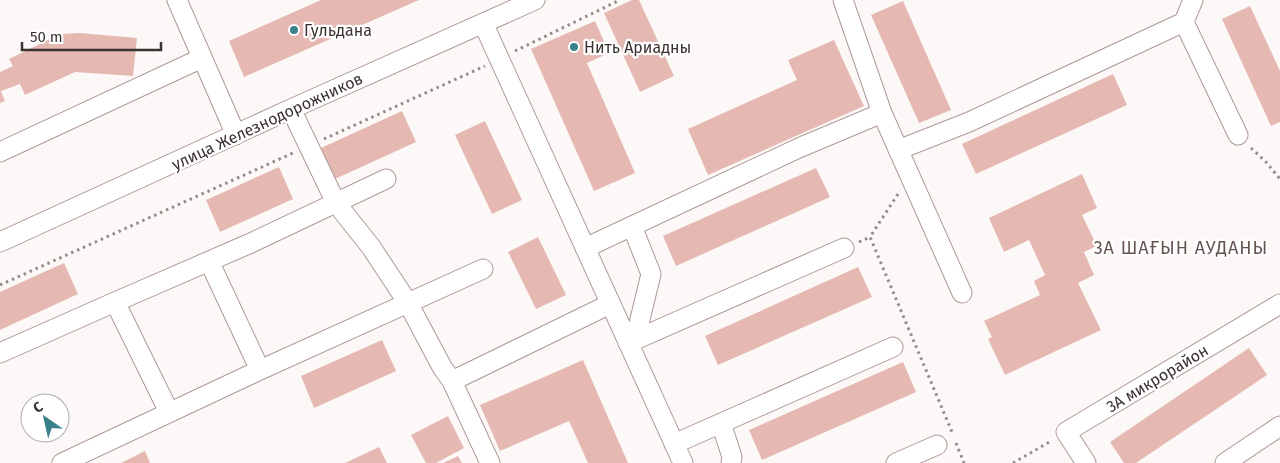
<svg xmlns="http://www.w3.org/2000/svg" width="1280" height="463" font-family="'Fira Sans',sans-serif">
	<rect width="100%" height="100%" fill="#fcf8f7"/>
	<path fill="#e5b9b2" d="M 321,0 L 419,0 L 244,77 L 229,41 Z
		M 632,0 L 639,0 L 674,76 L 640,92 L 604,13 Z
		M 903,1 L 951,110 L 919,123 L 871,15 Z
		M 1250,6 L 1280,71 L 1280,122 L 1271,126 L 1222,19 Z
		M 595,21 L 609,53 L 587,63 L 635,173 L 594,191 L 531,49 Z
		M 80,33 L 137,38 L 133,76 L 75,72 L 25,95 L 20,84 L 1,91 L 5,101 L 0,103 L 0,72 L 13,66 L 9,59 L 60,34 Z
		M 834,40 L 864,106 L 708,175 L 688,129 L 797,80 L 788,60 Z
		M 1113,74 L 1127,105 L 976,174 L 962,144 Z
		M 402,111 L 416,142 L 335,179 L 321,148 Z
		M 485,121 L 522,200 L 492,214 L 455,135 Z
		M 279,167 L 293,199 L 220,232 L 206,200 Z
		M 816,168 L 830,197 L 676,266 L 663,236 Z
		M 1082,174 L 1097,208 L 1082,215 L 1097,246 L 1084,252 L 1094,275 L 1078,283 L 1101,330 L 1005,375 L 988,339 L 992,337 L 984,321 L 1040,295 L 1034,281 L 1045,275 L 1029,240 L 1004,252 L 989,218 Z
		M 538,237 L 566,295 L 536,309 L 508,252 Z
		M 64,263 L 78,294 L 0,330 L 0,292 Z
		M 858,267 L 872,297 L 718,365 L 705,336 Z
		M 382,340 L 396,371 L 314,408 L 301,376 Z
		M 1249,348 L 1267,375 L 1136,463 L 1124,463 L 1110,442 Z
		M 583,360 L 628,463 L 588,463 L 569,421 L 500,451 L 480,405 Z
		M 903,362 L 916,392 L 762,460 L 749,430 Z
		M 448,416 L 464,448 L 436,463 L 426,463 L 411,435 Z
		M 379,447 L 387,463 L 345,463 Z
		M 145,451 L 150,463 L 121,463 Z
		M 458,456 L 462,463 L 443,463 Z"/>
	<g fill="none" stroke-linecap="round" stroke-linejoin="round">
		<g stroke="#ae9996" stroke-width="21">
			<path id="minor" d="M 177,0 L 236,135
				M 1184,22 L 1238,135
				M 483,23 L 683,463
				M 291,109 L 336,203 L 371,247 L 408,303 L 442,367 L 452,381 L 490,463
				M 882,113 L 962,293
				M 898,150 L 969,122 L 1184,22 L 1193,0
				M 0,152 L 202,58
				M 632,226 L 651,274 L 635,340
				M 0,242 L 291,109 L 535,0
				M 585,248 L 801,147 L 882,113 L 843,0
				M 209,261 L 260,370
				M 115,302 L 169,412
				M 628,343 L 844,248
				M 0,353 L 115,302 L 251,243 L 386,179
				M 452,381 L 610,304
				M 721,423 L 732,457 L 731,463
				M 674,444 L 893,347
				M 62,463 L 260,370 L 483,269
				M 896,463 L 937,445
				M 1086,463 L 1066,432 L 1280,304
				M 1225,463 L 1280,426"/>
		</g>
		<path stroke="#928c8a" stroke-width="3" stroke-dasharray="2.5 4" stroke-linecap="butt" d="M 515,51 L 620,0
			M 324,139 L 485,66
			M 1251,148 L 1266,162 L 1280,179
			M 898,194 L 870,237 L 952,432
			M 859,242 L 870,237
			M 0,285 L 293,153
			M 956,443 L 964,463
			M 1013,463 L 1051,441"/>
		<use href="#minor" stroke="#fff" stroke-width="19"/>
	</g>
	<g fill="#3a818b" stroke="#fff" stroke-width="2">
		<circle cx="294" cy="30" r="5"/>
		<circle cx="574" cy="47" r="5"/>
	</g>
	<g text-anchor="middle" stroke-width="4.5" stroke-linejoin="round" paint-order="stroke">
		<g font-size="16" fill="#3a3230" stroke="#fff" text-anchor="start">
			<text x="304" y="36">Гульдана</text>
			<text x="584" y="53">Нить Ариадны</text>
		</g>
		<g font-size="16" fill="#3a3230" stroke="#fff">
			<text transform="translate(267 121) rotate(-25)" y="6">улица Железнодорожников</text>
			<text transform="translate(1157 378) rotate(-31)" y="6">3А микрорайон</text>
		</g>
		<g font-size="18" letter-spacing="1" fill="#655350" stroke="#fff">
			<text x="1181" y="254">3А ШАҒЫН АУДАНЫ</text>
		</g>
	</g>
	<g transform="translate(45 418) rotate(326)"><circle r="24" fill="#ffffff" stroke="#b0adac"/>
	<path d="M0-4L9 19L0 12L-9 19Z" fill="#3a818b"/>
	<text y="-8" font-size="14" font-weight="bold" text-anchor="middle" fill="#3a3230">С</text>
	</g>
	<path d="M22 42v8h139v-8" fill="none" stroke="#3a3230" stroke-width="2.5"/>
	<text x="30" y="42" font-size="15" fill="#3a3230" stroke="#ffffff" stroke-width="4" paint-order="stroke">50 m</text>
</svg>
